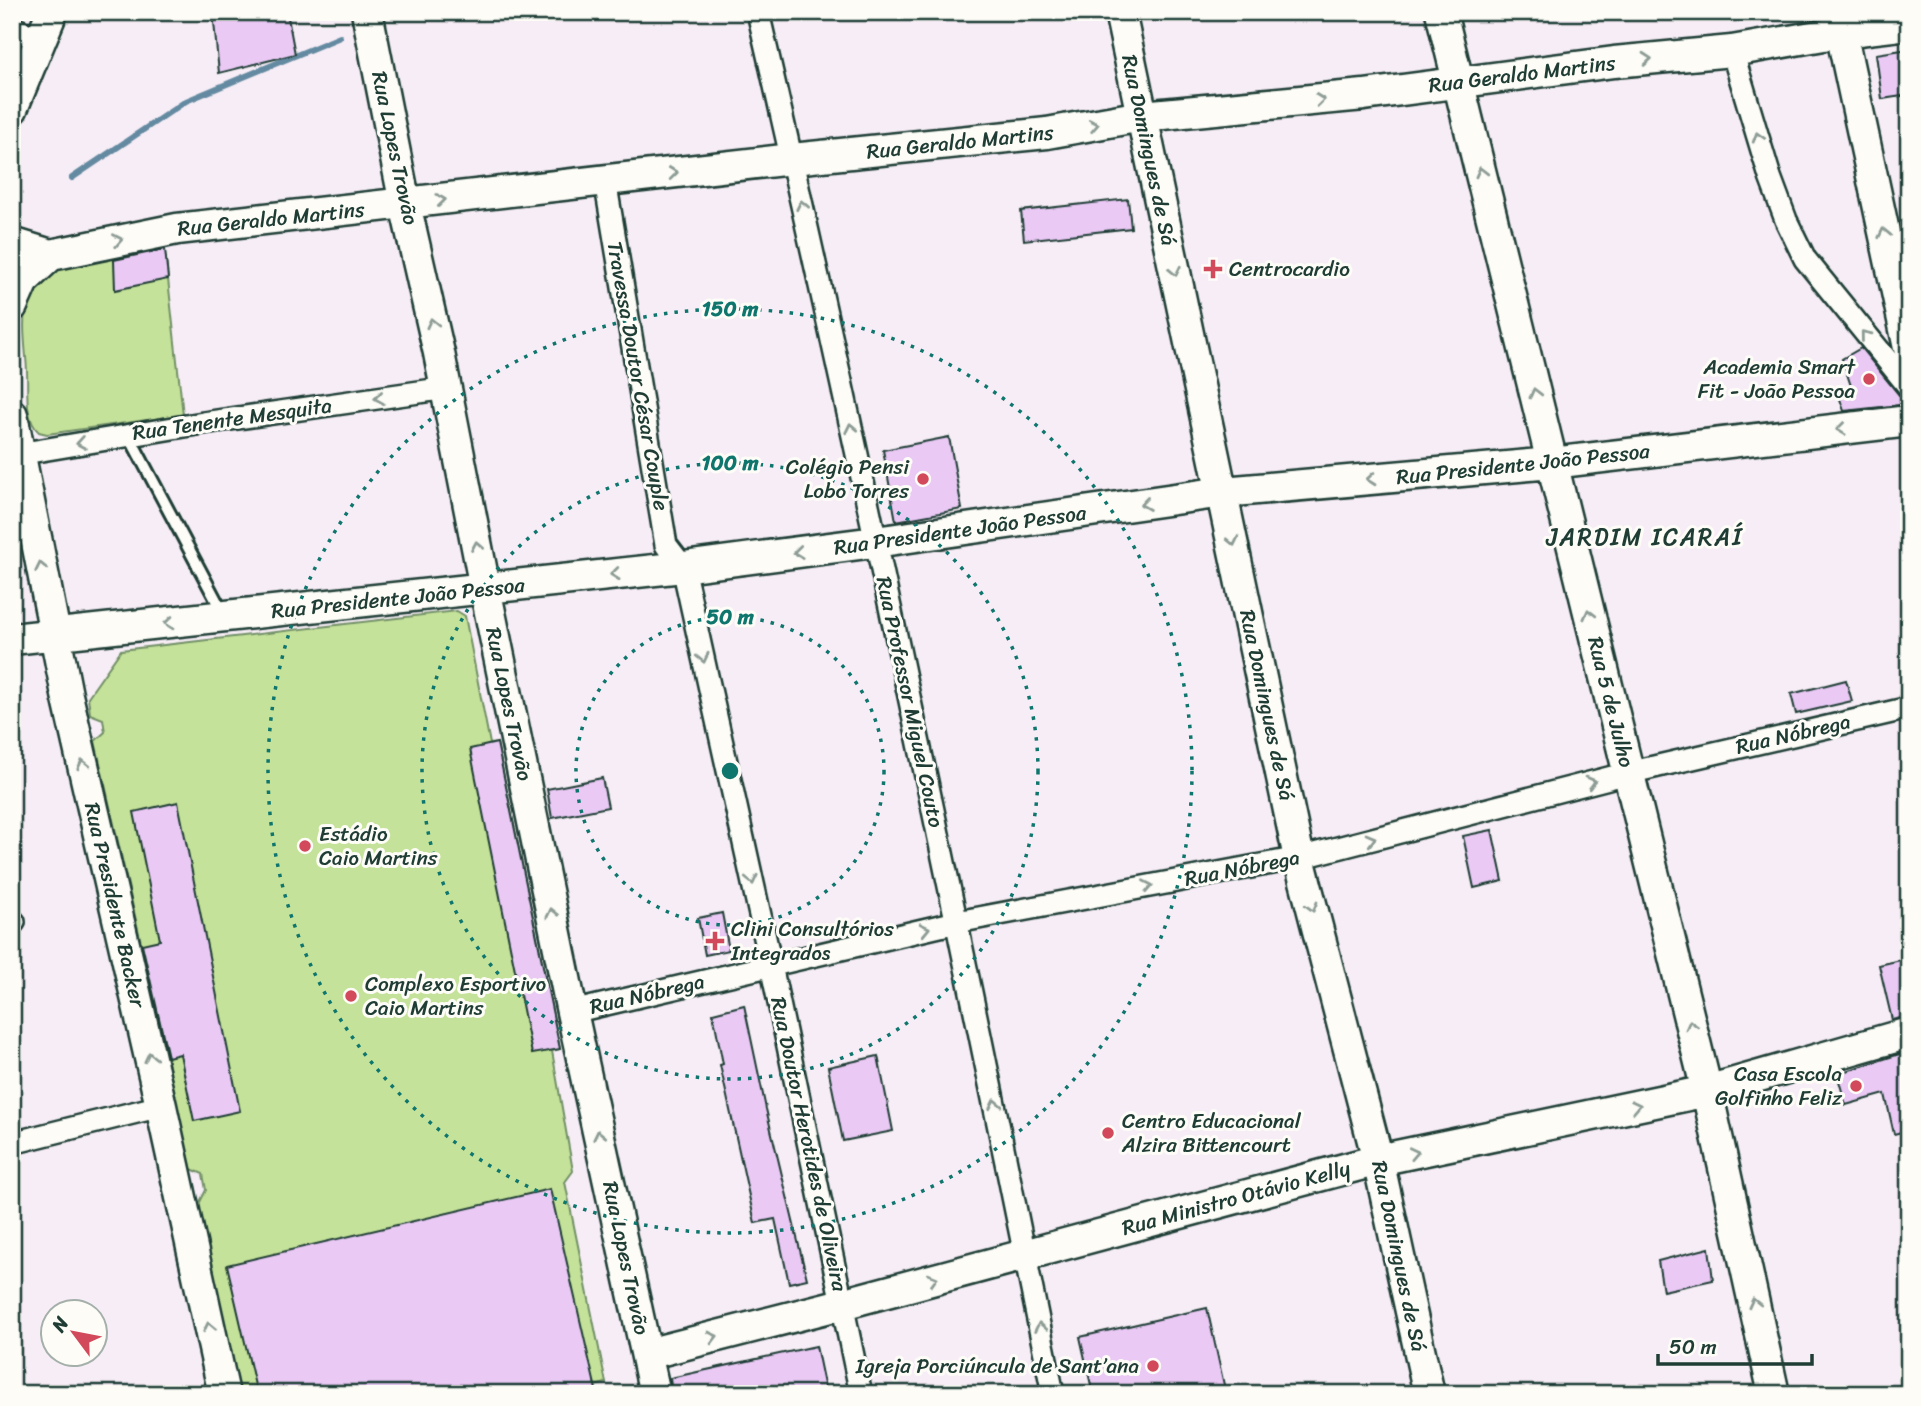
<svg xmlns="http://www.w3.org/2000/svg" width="1921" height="1406" font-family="Sriracha,sans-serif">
	<rect width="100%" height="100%" fill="#f7edf6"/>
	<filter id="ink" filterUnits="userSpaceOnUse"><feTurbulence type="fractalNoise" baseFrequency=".0143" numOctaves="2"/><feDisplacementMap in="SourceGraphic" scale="14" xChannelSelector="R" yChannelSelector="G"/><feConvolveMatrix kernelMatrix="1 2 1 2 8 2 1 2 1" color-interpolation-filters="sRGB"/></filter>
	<g filter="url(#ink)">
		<path fill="#c5e29a" stroke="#729067" stroke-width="2" d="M 164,243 L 183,415 L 47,434 L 39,432 C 24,419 28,390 27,371 C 26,349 21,323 27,301 C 40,256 124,251 164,243 Z
			M 457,611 L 465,616 L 490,744 L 497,743 L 560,1049 L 552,1051 L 573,1171 L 565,1182 L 606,1383 L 564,1394 L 245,1393 L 238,1388 L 208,1260 L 199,1204 L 206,1190 L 203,1174 L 189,1168 L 167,1056 L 95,741 L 105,732 L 103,719 L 90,714 L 88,697 L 121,650 Z"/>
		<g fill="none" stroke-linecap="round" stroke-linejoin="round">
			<path stroke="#638aa1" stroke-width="6" d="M 72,178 L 186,101 L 340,37"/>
		</g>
		<path fill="#eac9f5" stroke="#1f3d34" stroke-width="2" d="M 213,12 L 287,12 L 295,54 L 219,73 Z
			M 1909,49 L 1909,95 L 1882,99 L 1876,54 Z
			M 1128,199 L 1131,228 L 1024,240 L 1021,211 Z
			M 165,249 L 168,279 L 115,290 L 114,260 Z
			M 1861,348 L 1899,395 L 1907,400 L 1909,404 L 1844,411 L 1839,396 L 1853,392 L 1842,359 Z
			M 949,437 L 962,509 L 896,521 L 883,450 Z
			M 1846,680 L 1852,701 L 1796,714 L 1791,694 Z
			M 497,743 L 560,1049 L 532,1054 L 470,749 Z
			M 602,778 L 608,807 L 552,818 L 547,789 Z
			M 178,802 L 240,1111 L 194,1121 L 180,1054 L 168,1057 L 142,944 L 160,940 L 134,812 Z
			M 1492,830 L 1503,881 L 1474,888 L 1463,836 Z
			M 722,913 L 729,950 L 705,955 L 698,918 Z
			M 1909,958 L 1909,1016 L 1892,1020 L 1879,965 Z
			M 744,1005 L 766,1109 L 807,1279 L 789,1283 L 775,1219 L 755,1223 L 720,1065 L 723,1064 L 713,1013 Z
			M 1909,1051 L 1909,1130 L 1894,1134 L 1885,1094 L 1846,1105 L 1837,1074 Z
			M 878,1056 L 893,1131 L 843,1141 L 828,1067 Z
			M 550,1189 L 597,1394 L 257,1394 L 227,1265 Z
			M 1709,1248 L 1713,1280 L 1663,1291 L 1658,1261 Z
			M 1207,1308 L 1226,1394 L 1093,1394 L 1080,1337 Z
			M 816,1346 L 826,1394 L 672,1394 L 670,1378 Z"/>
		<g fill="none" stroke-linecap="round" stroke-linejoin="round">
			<g stroke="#1f3d34" stroke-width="16">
				<path id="lane" d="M 128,434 L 224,615"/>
			</g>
			<g stroke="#1f3d34" stroke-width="26">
				<path id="street" d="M 758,12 C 864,471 960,932 1053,1394
					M 12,27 L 40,40
					M 1732,51 L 1770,177 L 1786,220 L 1805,259 L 1909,387
					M 605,180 L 666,545 L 683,567 L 771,965 L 861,1394
					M 18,454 L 203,423 L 447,388
					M 12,922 L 14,922
					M 572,1012 L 957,922 L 1299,858 L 1628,773 L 1909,708
					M 12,1143 L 161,1106"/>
			</g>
			<g stroke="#1f3d34" stroke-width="35">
				<path id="secondary" d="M 367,12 L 405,204 L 439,353 L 485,588 L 572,1012 L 655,1394
					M 1120,12 L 1299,858 L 1378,1160 L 1429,1394
					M 1441,12 L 1707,1091 L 1774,1394
					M 1837,13 L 1909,348
					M 12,109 L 52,12
					M 12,243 L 51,255 L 177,229 L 792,159 L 1047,133 L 1142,116 L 1364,95 L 1614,62 L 1732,51 L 1841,32 L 1909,24
					M 12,306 L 23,281 L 51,255
					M 12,415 L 67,695 L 161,1106 L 224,1394
					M 12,639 L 683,567 L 875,542 L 1223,492 L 1552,463 L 1909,421
					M 647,1354 L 842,1304 L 1378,1160 L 1707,1091 L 1909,1033"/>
			</g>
			<use href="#lane" stroke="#fdfcf7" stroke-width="10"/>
			<use href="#street" stroke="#fdfcf7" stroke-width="21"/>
			<use href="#secondary" stroke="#fdfcf7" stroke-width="30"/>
		</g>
		<defs><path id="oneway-chevron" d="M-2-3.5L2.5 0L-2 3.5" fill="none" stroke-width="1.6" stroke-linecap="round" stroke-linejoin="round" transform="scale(1.75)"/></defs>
		<g stroke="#8e9c96">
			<use href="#oneway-chevron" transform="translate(1647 59) rotate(-5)"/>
			<use href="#oneway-chevron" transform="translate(1320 100) rotate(-6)"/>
			<use href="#oneway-chevron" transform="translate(1094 125) rotate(-11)"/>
			<use href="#oneway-chevron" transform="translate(1758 137) rotate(-107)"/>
			<use href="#oneway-chevron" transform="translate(1481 172) rotate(-104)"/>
			<use href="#oneway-chevron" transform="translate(673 173) rotate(-6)"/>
			<use href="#oneway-chevron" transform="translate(441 200) rotate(-7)"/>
			<use href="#oneway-chevron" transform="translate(802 205) rotate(-102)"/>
			<use href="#oneway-chevron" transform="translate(1884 233) rotate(-102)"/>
			<use href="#oneway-chevron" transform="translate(118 240) rotate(-11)"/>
			<use href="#oneway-chevron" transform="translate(1175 271) rotate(78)"/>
			<use href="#oneway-chevron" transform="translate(432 323) rotate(-103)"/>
			<use href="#oneway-chevron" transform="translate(1865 335) rotate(-129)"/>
			<use href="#oneway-chevron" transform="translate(1535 393) rotate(-104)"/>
			<use href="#oneway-chevron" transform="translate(379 398) rotate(172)"/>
			<use href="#oneway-chevron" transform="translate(851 428) rotate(-102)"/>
			<use href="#oneway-chevron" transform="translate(1841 429) rotate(173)"/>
			<use href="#oneway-chevron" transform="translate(81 443) rotate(170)"/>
			<use href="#oneway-chevron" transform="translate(1371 479) rotate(175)"/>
			<use href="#oneway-chevron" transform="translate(1145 504) rotate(172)"/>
			<use href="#oneway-chevron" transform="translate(1233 541) rotate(78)"/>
			<use href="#oneway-chevron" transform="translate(477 546) rotate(-100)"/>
			<use href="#oneway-chevron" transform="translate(798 552) rotate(173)"/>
			<use href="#oneway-chevron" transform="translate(41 567) rotate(-102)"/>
			<use href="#oneway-chevron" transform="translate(615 574) rotate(174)"/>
			<use href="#oneway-chevron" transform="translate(1589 614) rotate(-104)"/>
			<use href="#oneway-chevron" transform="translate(169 623) rotate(175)"/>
			<use href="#oneway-chevron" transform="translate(703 658) rotate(77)"/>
			<use href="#oneway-chevron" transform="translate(83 764) rotate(-103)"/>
			<use href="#oneway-chevron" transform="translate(1591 782) rotate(-15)"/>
			<use href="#oneway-chevron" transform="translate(1371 839) rotate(-15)"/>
			<use href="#oneway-chevron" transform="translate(752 880) rotate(77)"/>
			<use href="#oneway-chevron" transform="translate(1148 886) rotate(-11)"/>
			<use href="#oneway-chevron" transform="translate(1312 907) rotate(75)"/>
			<use href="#oneway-chevron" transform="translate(552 913) rotate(-102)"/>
			<use href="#oneway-chevron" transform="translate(925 929) rotate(-13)"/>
			<use href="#oneway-chevron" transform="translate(1691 1025) rotate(-104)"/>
			<use href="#oneway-chevron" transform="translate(150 1057) rotate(-103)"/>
			<use href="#oneway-chevron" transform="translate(995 1104) rotate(-102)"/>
			<use href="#oneway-chevron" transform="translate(1636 1106) rotate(-12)"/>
			<use href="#oneway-chevron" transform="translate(599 1135) rotate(-102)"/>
			<use href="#oneway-chevron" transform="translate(1414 1153) rotate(-12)"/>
			<use href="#oneway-chevron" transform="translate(933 1279) rotate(-16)"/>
			<use href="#oneway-chevron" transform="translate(1754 1303) rotate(-103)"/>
			<use href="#oneway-chevron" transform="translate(209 1327) rotate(-102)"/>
			<use href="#oneway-chevron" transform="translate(1040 1327) rotate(-101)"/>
			<use href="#oneway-chevron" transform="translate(713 1337) rotate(-14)"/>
		</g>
	</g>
	<g fill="none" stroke="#0f766e" stroke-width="3.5" stroke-dasharray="3.5 7">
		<circle cx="730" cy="771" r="154"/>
		<circle cx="730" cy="771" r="308"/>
		<circle cx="730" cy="771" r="462"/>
	</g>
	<g fill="#d1495b" stroke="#fdfcf7" stroke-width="2.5">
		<path d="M1209.5 258.5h7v7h7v7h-7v7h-7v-7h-7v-7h7z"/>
		<circle cx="1869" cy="379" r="7"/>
		<circle cx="923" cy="479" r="7"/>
		<circle cx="305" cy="846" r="7"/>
		<path d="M711.5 930.5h7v7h7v7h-7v7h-7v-7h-7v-7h7z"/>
		<circle cx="351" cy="996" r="7"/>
		<circle cx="1856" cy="1086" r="7"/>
		<circle cx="1108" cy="1133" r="7"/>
		<circle cx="1153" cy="1366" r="7"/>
	</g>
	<g text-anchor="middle" stroke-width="6" stroke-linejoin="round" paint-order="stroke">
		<g font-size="21" fill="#1f3d34" stroke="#fdfcf7">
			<text transform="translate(1522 74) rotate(-7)" y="7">Rua Geraldo Martins</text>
			<text transform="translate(960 142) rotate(-6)" y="7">Rua Geraldo Martins</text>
			<text transform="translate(395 148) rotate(78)" y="7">Rua Lopes Trovão</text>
			<text transform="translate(1149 150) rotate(78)" y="7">Rua Domingues de Sá</text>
			<text transform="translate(271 219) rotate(-6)" y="7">Rua Geraldo Martins</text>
			<text transform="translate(638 376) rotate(80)" y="7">Travessa Doutor César Couple</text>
			<text transform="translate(232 419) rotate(-8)" y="7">Rua Tenente Mesquita</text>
			<text transform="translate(1523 464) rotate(-6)" y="7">Rua Presidente João Pessoa</text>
			<text transform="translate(960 530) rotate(-8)" y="7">Rua Presidente João Pessoa</text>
			<text transform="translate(398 598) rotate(-6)" y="7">Rua Presidente João Pessoa</text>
			<text transform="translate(910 702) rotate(78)" y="7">Rua Professor Miguel Couto</text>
			<text transform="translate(1611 702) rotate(76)" y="7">Rua 5 de Julho</text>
			<text transform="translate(509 704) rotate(78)" y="7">Rua Lopes Trovão</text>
			<text transform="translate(1267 705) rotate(78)" y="7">Rua Domingues de Sá</text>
			<text transform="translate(1793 734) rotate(-13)" y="7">Rua Nóbrega</text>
			<text transform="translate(1242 868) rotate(-11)" y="7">Rua Nóbrega</text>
			<text transform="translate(115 905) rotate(77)" y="7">Rua Presidente Backer</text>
			<text transform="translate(647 994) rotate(-13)" y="7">Rua Nóbrega</text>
			<text transform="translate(809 1144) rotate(78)" y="7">Rua Doutor Herotides de Oliveira</text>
			<text transform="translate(1236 1198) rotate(-15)" y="7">Rua Ministro Otávio Kelly</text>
			<text transform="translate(1399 1256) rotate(78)" y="7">Rua Domingues de Sá</text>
			<text transform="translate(626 1258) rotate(78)" y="7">Rua Lopes Trovão</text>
		</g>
		<g font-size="21" fill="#1f3d34" stroke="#fdfcf7" text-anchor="start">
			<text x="1229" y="276">Centrocardio</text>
			<text x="1855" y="374" text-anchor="end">Academia Smart<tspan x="1855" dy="24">Fit - João Pessoa</tspan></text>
			<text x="909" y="474" text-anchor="end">Colégio Pensi<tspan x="909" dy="24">Lobo Torres</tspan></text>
			<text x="319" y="841">Estádio<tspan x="319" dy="24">Caio Martins</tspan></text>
			<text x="731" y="936">Clini Consultórios<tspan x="731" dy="24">Integrados</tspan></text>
			<text x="365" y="991">Complexo Esportivo<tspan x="365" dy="24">Caio Martins</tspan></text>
			<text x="1842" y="1081" text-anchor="end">Casa Escola<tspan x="1842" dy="24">Golfinho Feliz</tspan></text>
			<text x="1122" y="1128">Centro Educacional<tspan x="1122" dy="24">Alzira Bittencourt</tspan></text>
			<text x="1139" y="1373" text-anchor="end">Igreja Porciúncula de Sant’ana</text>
		</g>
		<g font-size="24" letter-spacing="2" fill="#1f3d34" stroke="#fdfcf7">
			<text x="1645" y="545">JARDIM ICARAÍ</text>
		</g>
	</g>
	<circle cx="730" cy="771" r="10" fill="#0f766e" stroke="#fdfcf7" stroke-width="3.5"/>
	<g font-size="21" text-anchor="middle" font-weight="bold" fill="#0f766e" stroke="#fdfcf7" stroke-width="6" stroke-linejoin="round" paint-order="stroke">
		<text x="730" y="316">150 m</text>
		<text x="730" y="470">100 m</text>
		<text x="730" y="624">50 m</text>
	</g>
	<rect width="1921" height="1406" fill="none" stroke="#fdfcf7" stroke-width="42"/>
	<rect x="21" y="21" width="1879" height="1364" fill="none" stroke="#1f3d34" stroke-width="2.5" filter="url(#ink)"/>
	<g transform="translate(74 1333) rotate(302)"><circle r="33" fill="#fdfcf7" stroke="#a4b0a9" stroke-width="2"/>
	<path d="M0-5L12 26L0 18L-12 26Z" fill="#d1495b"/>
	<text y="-10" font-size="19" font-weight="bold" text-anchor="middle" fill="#1f3d34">N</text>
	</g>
	<path d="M1658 1354v10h154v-10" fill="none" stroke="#1f3d34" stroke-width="3.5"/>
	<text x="1669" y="1354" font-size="21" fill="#1f3d34" stroke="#fdfcf7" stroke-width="5" paint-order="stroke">50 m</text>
</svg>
